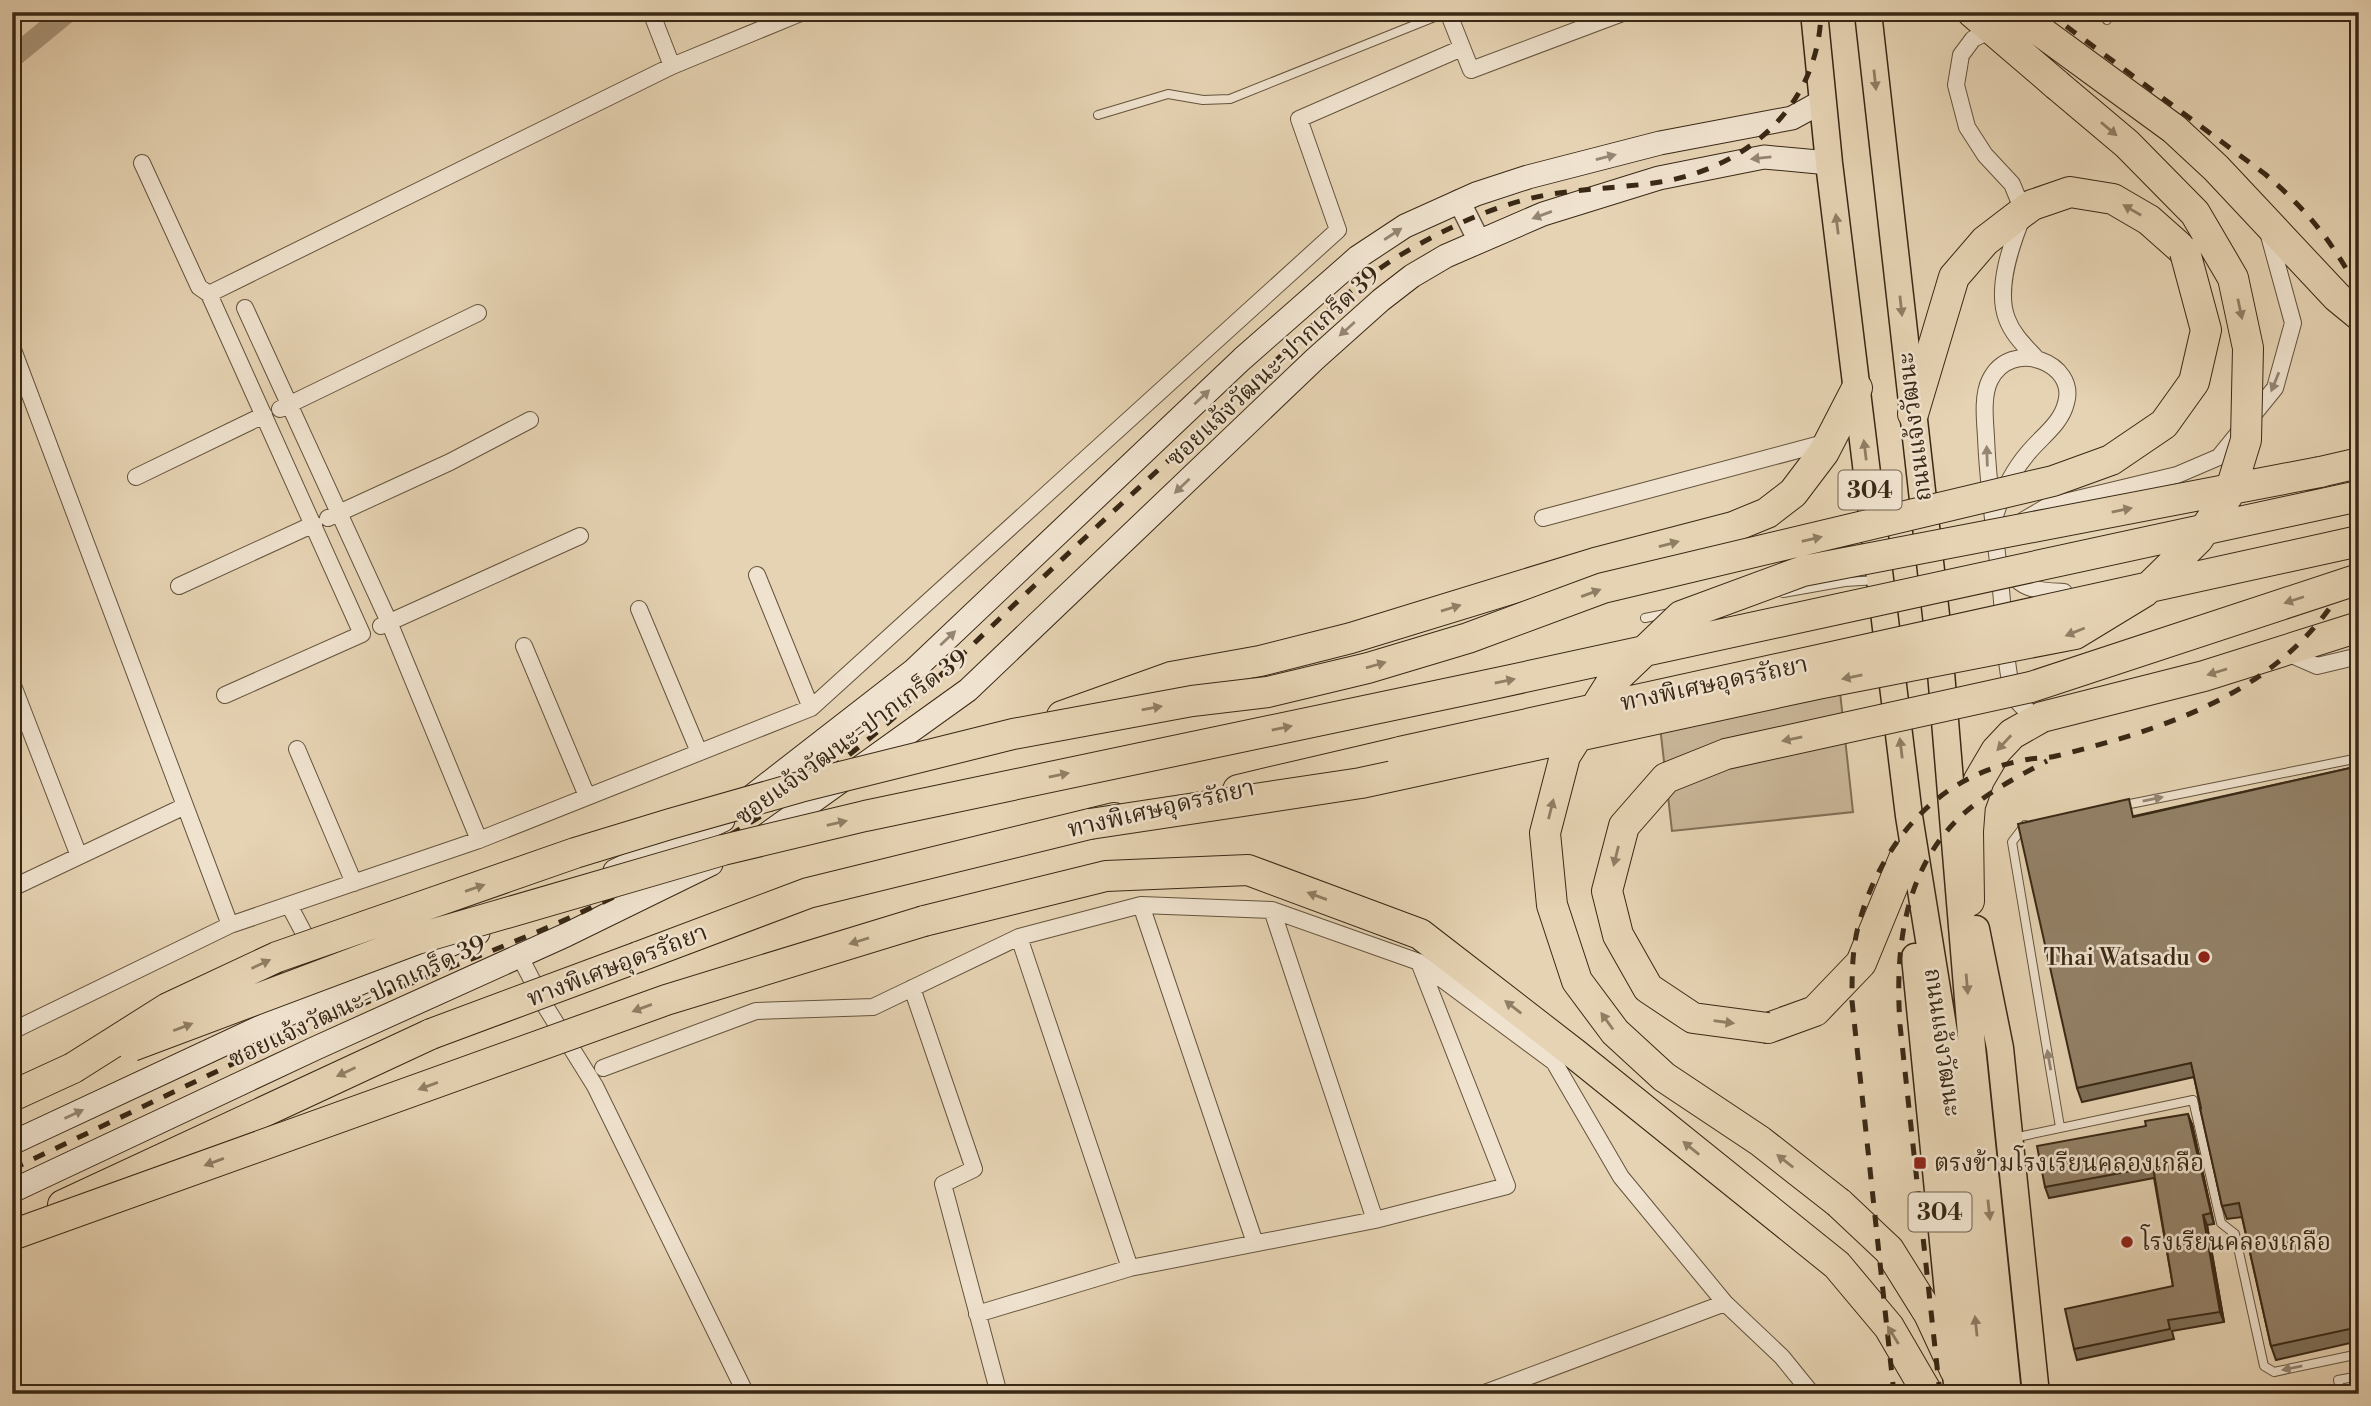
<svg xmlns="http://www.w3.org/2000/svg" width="2371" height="1406" font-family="'Libre Bodoni','Noto Serif Thai',serif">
	<rect width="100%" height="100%" fill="#e6d3b3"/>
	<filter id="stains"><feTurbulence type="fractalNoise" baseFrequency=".00286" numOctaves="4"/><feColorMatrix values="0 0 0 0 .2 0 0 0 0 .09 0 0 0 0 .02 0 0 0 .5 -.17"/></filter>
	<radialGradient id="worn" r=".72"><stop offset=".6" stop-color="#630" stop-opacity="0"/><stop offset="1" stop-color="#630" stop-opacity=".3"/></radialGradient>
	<path fill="#c9b698" stroke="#816f56" stroke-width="2" d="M 1837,664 L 1853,812 L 1672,831 L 1655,683 Z"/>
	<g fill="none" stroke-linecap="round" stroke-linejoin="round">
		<path stroke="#ab997d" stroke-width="21" d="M 12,58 L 68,12"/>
		<g stroke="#64533c" stroke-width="10">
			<path id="service" d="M 2102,12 L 2107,20
				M 1098,115 L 1168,94 L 1203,100 L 1230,99 L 1447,12
				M 1783,593 L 1845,582 L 1878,580
				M 1645,618 L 1670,613
				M 2120,806 L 2359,758
				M 2025,825 L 2012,842 L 2060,1127
				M 2013,1138 L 2193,1100 L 2221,1223 L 2235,1234 L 2264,1366 L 2274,1372 L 2359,1354
				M 2341,1394 L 2338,1380 L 2359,1376"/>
		</g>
		<g stroke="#64533c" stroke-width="18">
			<path id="minor" d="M 651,12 L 672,66
				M 1448,12 L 1471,70 L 1625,12
				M 1991,30 L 1973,39 L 1961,55 L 1956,85 L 1967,127 L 1985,155 L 2012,184 L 2024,213 C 2012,242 1995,288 2007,319 C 2013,335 2025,346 2036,358
				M 142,163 L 199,287 L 209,294 L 362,634 L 225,695
				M 209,294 L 672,66 L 803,12
				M 245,308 L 389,622 L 479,840
				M 12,347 L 230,925
				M 280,409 L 478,313
				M 136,477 L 264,415
				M 328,518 L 450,462 L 530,420
				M 1543,518 L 1828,442
				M 2024,520 L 2048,506 L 2177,475 L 2219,457 L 2275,388 L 2293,323 L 2268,232
				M 1993,523 C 2000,497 2010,474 2028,453 C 2041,437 2061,424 2066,403 C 2078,363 2011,337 1990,380 C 1982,396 1985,420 1986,437 C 1988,489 1996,539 2001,590 C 2004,618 2005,672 2014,695 C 2020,708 2030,713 2042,717
				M 2010,569 C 2019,591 2043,591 2064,592
				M 757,575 L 811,708
				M 179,586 L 314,524
				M 639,609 L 699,752
				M 381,626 L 580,536
				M 524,646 L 587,796
				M 2285,652 L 2317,666 L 2359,656
				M 12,683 L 79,856
				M 297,749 L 354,883
				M 12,888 L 185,806
				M 289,905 L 328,979
				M 1141,905 L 1255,1243
				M 1272,910 L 1375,1220
				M 1019,937 L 1130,1268
				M 519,955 L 547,1009 L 595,1086 L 746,1394
				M 912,988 L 974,1169 L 943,1184 L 999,1394
				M 12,1031 L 230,925 L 479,840 L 811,708 L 1338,230 L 1299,119 L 1462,48
				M 603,1068 L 756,1011 L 873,1007 L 1019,937 L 1141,905 L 1272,910 L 1419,962 L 1554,1062 L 1621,1177 L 1725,1303 L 1782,1357 L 1812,1394
				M 977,1314 L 1130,1268 L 1375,1220 L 1507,1186 L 1419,962
				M 1482,1394 L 1725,1303"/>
		</g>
		<g stroke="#64533c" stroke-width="24">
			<path id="tertiary" d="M 1459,201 L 1479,241"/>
		</g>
		<g stroke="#392815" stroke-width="25">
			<path id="secondary" d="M 752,796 L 914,670 L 1242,359 L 1358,257 L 1405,226 L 1476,194 L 1528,177 L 1660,143 L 1792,118 L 1823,101
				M 763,837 L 968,690 L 1315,359 L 1381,300 L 1412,276 L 1446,256 L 1543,214 L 1659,178 L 1764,157 L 1829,163
				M 615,871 L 723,820
				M 12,1143 L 297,1010 L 478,933
				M 12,1191 L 316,1048 L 566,935 L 711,864"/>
		</g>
		<g stroke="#392815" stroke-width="29">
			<path id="primary" d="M 1814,12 L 1829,163 L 1909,816 L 1947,1051 L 1984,1394
				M 1868,12 L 1937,624 L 1972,1047 L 2008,1394
				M 1976,929 L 2000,1048 L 2036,1394
				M 1915,957 L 1958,1394"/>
		</g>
		<g stroke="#392815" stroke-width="32">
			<path id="motorway" d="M 1972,12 L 2057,85
				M 2014,12 L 2174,129 L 2216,168 L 2337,297 L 2359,315
				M 1913,414 L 1954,277 L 1985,241 L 2032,205 L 2070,192 L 2113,199 L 2149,220 L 2185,252
				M 2320,472 L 2359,463
				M 1062,716 L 1171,677 L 1260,661 L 1351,638 L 1595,563 L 1733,527 L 1767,513 L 1793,493 L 1824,452 L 1857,388
				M 1238,790 L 1400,752
				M 1969,901 L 1968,831 L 1970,805 L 1979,780 L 1996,751 L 2012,734 L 2042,717 L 2204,676 L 2359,627
				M 924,921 L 1106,876 L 1248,870 L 1420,934 L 1575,1054 L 1837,1265 L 1889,1327 L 1928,1394
				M 638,957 L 808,893 L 1114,818
				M 1768,1028 L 1815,1011 L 1861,963 L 1905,856
				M 12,1096 L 73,1068
				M 1839,1203 L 1889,1250 L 1929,1314 L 1955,1370
				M 63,1205 L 431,1034"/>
		</g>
		<use href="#service" stroke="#efe2ce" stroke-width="8"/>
		<use href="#minor" stroke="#efe2ce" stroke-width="16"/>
		<use href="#tertiary" stroke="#efe2ce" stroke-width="21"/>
		<use href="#secondary" stroke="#efe2ce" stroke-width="23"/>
		<use href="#primary" stroke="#e6d3b3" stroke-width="26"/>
		<use href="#motorway" stroke="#e6d3b3" stroke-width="30"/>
		<path stroke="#392815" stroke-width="5" stroke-dasharray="12 12" stroke-linecap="butt" d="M 2047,12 L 2265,174 C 2309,212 2331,240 2359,291
			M 12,1169 C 133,1112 252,1053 374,999 C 439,971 505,947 569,918 C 659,877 748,829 829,770 C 904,715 968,648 1035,585 C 1105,518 1176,454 1247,388 C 1296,343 1340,293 1397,257 C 1437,233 1483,210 1528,199 C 1572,188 1616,189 1660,182 C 1748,168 1819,105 1821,12
			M 1894,1394 L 1852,1001 C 1852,976 1852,951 1858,927 C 1874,864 1914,804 1974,776 C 1991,768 2011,762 2030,759 C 2039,758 2048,758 2056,756 C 2181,725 2302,684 2359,557
			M 1940,1394 L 1900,1025 C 1895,950 1903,871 1961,816 C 1986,793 2017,777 2047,761"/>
		<g stroke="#392815" stroke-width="32" stroke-linecap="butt">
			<path id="motorway-bridge" d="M 1400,752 L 2359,541
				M 1090,824 L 1361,783 L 1817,684 L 2075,634 L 2144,592 L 2198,539 L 2230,492 L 2246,440 L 2248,348 L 2233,278 L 2195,213 L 2127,144 L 2057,85
				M 1768,1028 L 1693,1018 L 1648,988 L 1618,935 L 1607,891 L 1624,826 L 1666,778 L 1726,754 L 2031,687 L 2359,579
				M 431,1034 L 638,957
				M 132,1046 L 417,939 L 723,850 L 865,816 L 1488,685 L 2359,496
				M 73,1068 L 168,1008 L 277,957 L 575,853 L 670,824 L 800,787 L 1013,734 L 1192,701 L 1268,692 L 1368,668 L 1468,638 L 1603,588 L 2053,481 L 2111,460 L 2164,424 L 2194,382 L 2206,330 L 2185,252
				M 1839,1203 L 1760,1141 L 1664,1077 L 1615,1032 L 1577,981 L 1552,905 L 1545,833 L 1565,756 L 1611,683 L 1681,616 L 1803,571 L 2320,472
				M 12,1235 L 666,1000 L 924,921"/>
		</g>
		<use href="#motorway-bridge" stroke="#e6d3b3" stroke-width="30"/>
	</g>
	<path fill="#7e6f59" stroke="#392815" stroke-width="2" d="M 2359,766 L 2359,1341 L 2276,1360 L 2271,1346 L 2242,1217 L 2227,1219 L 2222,1206 L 2194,1077 L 2082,1102 L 2077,1088 L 2134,816 Z
		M 2192,1124 L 2214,1224 L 2207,1225 L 2224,1322 L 2172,1331 L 2174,1339 L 2077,1360 L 2074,1349 L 2173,1286 L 2154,1178 L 2049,1198 L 2045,1187 L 2146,1126 Z"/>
	<path fill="#675a48" stroke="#392815" stroke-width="2" d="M 2188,1114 L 2192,1124 L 2214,1224 L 2211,1213 Z
		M 2203,1215 L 2207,1225 L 2224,1322 L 2220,1312 Z"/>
	<path fill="#938167" stroke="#392815" stroke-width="2" d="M 2359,766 L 2359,1327 L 2271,1346 L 2239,1203 L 2222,1206 L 2200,1108 L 2201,1108 L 2191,1063 L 2077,1088 L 2018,824 L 2129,799 L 2133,817 Z
		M 2188,1114 L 2211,1213 L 2203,1215 L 2220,1312 L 2168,1320 L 2170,1329 L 2074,1349 L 2065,1309 L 2173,1286 L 2153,1167 L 2045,1187 L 2037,1146 L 2146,1126 L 2145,1121 Z
		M 2359,1378 L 2359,1394 L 2353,1394 L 2350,1379 Z"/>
	<defs><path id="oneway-solid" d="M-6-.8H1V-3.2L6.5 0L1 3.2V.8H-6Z" transform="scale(1.75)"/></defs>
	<g fill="#907e64">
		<use href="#oneway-solid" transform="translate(1875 80) rotate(84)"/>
		<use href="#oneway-solid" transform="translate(2109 129) rotate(40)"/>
		<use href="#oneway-solid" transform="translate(2132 210) rotate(-150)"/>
		<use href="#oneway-solid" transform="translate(1837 224) rotate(-97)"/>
		<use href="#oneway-solid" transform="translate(1901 306) rotate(84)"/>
		<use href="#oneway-solid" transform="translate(2240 309) rotate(78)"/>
		<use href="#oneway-solid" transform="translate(1865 450) rotate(-97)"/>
		<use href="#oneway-solid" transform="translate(2122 510) rotate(-11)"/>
		<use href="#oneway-solid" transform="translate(1812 539) rotate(-13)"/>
		<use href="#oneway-solid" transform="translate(1669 544) rotate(-15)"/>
		<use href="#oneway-solid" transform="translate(1591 593) rotate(-20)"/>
		<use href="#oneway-solid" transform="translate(2294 600) rotate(162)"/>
		<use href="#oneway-solid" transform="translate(1451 608) rotate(-17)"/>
		<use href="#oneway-solid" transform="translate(2075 632) rotate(158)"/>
		<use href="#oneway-solid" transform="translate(1376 665) rotate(-16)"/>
		<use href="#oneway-solid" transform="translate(2217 672) rotate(163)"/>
		<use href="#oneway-solid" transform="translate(1852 677) rotate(169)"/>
		<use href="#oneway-solid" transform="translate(1505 681) rotate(-12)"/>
		<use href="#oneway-solid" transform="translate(1152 708) rotate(-10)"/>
		<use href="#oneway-solid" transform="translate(1282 728) rotate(-12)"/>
		<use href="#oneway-solid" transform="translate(1792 739) rotate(168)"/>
		<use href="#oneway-solid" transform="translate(2004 743) rotate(133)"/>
		<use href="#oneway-solid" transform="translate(1901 748) rotate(-97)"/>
		<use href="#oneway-solid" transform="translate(1059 775) rotate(-12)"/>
		<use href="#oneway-solid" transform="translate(1551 809) rotate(-76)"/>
		<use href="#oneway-solid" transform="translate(837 823) rotate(-13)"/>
		<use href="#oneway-solid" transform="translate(1616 856) rotate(104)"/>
		<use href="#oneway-solid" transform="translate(475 888) rotate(-19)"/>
		<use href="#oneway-solid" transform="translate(1317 896) rotate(-160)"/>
		<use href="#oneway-solid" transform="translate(859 941) rotate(163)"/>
		<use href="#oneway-solid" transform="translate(261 964) rotate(-25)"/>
		<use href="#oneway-solid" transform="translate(1967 984) rotate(85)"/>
		<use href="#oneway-solid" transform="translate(1513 1007) rotate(-142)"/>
		<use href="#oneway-solid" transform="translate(642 1008) rotate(160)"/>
		<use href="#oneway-solid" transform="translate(1607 1021) rotate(-126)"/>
		<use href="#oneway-solid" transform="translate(1724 1022) rotate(8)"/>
		<use href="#oneway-solid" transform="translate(183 1027) rotate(-21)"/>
		<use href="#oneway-solid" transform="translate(346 1072) rotate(155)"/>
		<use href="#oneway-solid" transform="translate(428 1086) rotate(160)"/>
		<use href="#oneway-solid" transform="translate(1691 1148) rotate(-141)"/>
		<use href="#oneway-solid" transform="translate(1785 1161) rotate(-142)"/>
		<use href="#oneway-solid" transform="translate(214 1162) rotate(160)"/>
		<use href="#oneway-solid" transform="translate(1989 1210) rotate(84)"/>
		<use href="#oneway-solid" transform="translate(1976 1326) rotate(-96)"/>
		<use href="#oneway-solid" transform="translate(1893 1335) rotate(-122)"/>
	</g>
	<g fill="#948572">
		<use href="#oneway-solid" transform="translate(1606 157) rotate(-14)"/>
		<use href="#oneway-solid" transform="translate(1761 158) rotate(174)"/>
		<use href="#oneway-solid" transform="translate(1542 215) rotate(160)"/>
		<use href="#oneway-solid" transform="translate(1393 234) rotate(-33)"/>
		<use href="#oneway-solid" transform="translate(1347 329) rotate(138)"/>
		<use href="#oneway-solid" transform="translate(2275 382) rotate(112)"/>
		<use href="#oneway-solid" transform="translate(1202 397) rotate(-43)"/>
		<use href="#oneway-solid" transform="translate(1987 456) rotate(-92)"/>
		<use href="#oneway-solid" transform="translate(1182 486) rotate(136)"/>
		<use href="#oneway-solid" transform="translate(948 638) rotate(-43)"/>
		<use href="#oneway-solid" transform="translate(2153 799) rotate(-11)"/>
		<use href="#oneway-solid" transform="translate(2049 1060) rotate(-100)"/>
		<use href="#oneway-solid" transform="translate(74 1114) rotate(-25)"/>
		<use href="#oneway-solid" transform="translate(2292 1368) rotate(168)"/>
	</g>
	<g fill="#8f2418" stroke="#efe2ce" stroke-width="2.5">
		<circle cx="2204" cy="957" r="7"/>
		<rect x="1913" y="1156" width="14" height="14" rx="3.5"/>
		<circle cx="2127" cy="1242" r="7"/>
	</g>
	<g text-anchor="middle" stroke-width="5" stroke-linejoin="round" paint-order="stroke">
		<g fill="#efe2ce" stroke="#70604c" stroke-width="2">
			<rect x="1838.5" y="470.5" width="63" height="39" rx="5"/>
			<rect x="1908.5" y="1192.5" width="63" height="39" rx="5"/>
		</g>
		<g font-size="23" font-weight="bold" fill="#392815">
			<text x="1870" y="498">304</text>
			<text x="1940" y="1220">304</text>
		</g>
		<g font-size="24" fill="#392815" stroke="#efe2ce">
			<text transform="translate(1273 366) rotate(-43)" y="8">ซอยแจ้งวัฒนะ-ปากเกร็ด 39</text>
			<text transform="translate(1914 427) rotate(-97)" y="8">ถนนแจ้งวัฒนะ</text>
			<text transform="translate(1714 683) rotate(-12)" y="8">ทางพิเศษอุดรรัถยา</text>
			<text transform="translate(851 737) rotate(-36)" y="8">ซอยแจ้งวัฒนะ-ปากเกร็ด 39</text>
			<text transform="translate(1161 808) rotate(-13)" y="8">ทางพิเศษอุดรรัถยา</text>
			<text transform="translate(617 965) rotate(-21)" y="8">ทางพิเศษอุดรรัถยา</text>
			<text transform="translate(357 1001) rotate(-25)" y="8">ซอยแจ้งวัฒนะ-ปากเกร็ด 39</text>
			<text transform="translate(1943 1042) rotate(82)" y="8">ถนนแจ้งวัฒนะ</text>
		</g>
		<g font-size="24" fill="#392815" stroke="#efe2ce" text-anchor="start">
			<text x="2190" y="965" text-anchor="end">Thai Watsadu</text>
			<text x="1934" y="1171">ตรงข้ามโรงเรียนคลองเกลือ</text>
			<text x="2141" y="1250">โรงเรียนคลองเกลือ</text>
		</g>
	</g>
	<rect width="2371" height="1406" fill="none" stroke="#e6d3b3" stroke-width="42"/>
	<rect x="14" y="14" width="2343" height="1378" fill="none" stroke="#392815" stroke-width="3.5"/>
	<rect x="21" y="21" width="2329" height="1364" fill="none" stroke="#392815" stroke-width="2"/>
	<rect width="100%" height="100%" filter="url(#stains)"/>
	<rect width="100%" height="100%" fill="url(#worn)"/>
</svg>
